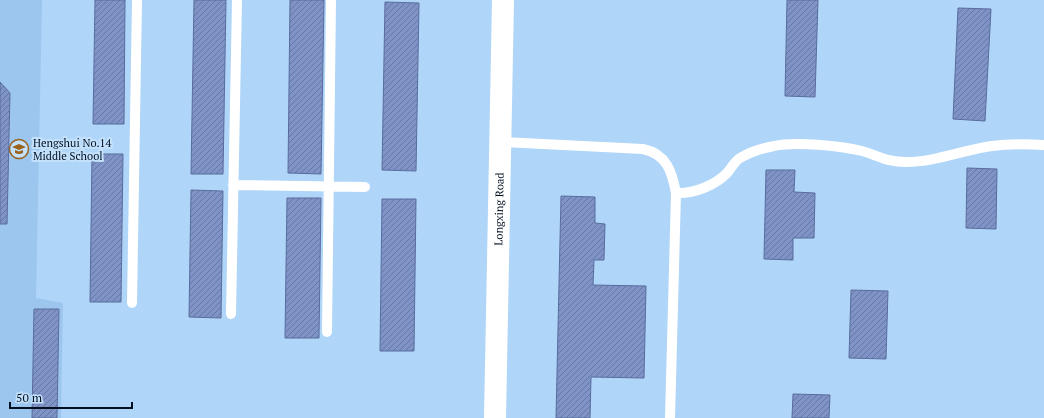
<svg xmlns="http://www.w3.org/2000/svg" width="1044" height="418" font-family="'PT Serif',serif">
	<defs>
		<pattern id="building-hatch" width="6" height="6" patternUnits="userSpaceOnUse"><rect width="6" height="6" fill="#7f93c7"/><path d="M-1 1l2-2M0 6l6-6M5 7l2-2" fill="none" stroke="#6677a1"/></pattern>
	</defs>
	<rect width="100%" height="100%" fill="#afd5f9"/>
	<path fill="#9dc6ee" d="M 0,0 L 42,0 L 36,298 L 63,303 L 61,418 L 0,418 Z"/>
	<path fill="url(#building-hatch)" stroke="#596c9d" d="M 95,0 L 125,0 L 124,124 L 93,124 Z
		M 194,0 L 226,0 L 223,174 L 191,174 Z
		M 290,0 L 324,0 L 321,174 L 288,173 Z
		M 787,0 L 818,0 L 815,97 L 785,96 Z
		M 385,2 L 419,3 L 416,171 L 382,170 Z
		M 958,8 L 991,9 L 985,121 L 953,119 Z
		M 0,82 L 10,93 L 7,224 L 0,224 Z
		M 92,154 L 123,154 L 121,302 L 90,302 Z
		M 967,168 L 997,169 L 996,229 L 966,228 Z
		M 766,170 L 795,170 L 794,192 L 815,193 L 814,238 L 793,238 L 793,260 L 764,259 Z
		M 191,190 L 223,191 L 221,318 L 189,317 Z
		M 561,196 L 595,197 L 595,223 L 605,224 L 604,260 L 594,260 L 593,285 L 646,286 L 644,378 L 591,377 L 590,418 L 556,418 Z
		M 287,198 L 321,198 L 319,338 L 285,338 Z
		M 382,199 L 416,199 L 414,351 L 380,351 Z
		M 851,290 L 888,291 L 886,359 L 849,358 Z
		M 34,309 L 59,309 L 57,418 L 32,418 Z
		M 793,394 L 830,395 L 829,418 L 792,418 Z"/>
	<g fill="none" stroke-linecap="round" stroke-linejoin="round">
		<path stroke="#fff" stroke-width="10" d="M 501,142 L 643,149 C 667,154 672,172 676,193 L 670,418
			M 233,185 L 365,187
			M 676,193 C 694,194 716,185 728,172 C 732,167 735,161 740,158 C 750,152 763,148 774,146 C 795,141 841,146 862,151 C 879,156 887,162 906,162 C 935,162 963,150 992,146 C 1009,144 1027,144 1044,145
			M 132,303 L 137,0
			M 231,314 L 237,0
			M 327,332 L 331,0"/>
		<path stroke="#fff" stroke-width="22" id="s1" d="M 495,418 L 503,0"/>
	</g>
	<defs>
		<g id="school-ring" transform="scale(1)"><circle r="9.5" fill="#c4e1fc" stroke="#9a631d" stroke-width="1.5"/><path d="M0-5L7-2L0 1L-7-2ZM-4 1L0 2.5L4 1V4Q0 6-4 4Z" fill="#9a631d"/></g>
	</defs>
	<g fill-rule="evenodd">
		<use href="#school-ring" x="19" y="149"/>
	</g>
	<g text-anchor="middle" stroke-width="4" stroke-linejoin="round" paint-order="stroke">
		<g font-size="11" fill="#011020" stroke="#c4e1fc" text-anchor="start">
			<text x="33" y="147">Hengshui No.14<tspan x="33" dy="13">Middle School</tspan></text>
		</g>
		<g font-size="11" fill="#011020" stroke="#c4e1fc">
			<text dy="4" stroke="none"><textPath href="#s1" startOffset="209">Longxing Road</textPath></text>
		</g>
	</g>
	<path d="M10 402v6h122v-6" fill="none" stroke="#011020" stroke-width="2"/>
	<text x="16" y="402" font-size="12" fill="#011020" stroke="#c4e1fc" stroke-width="3" paint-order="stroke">50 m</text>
</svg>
